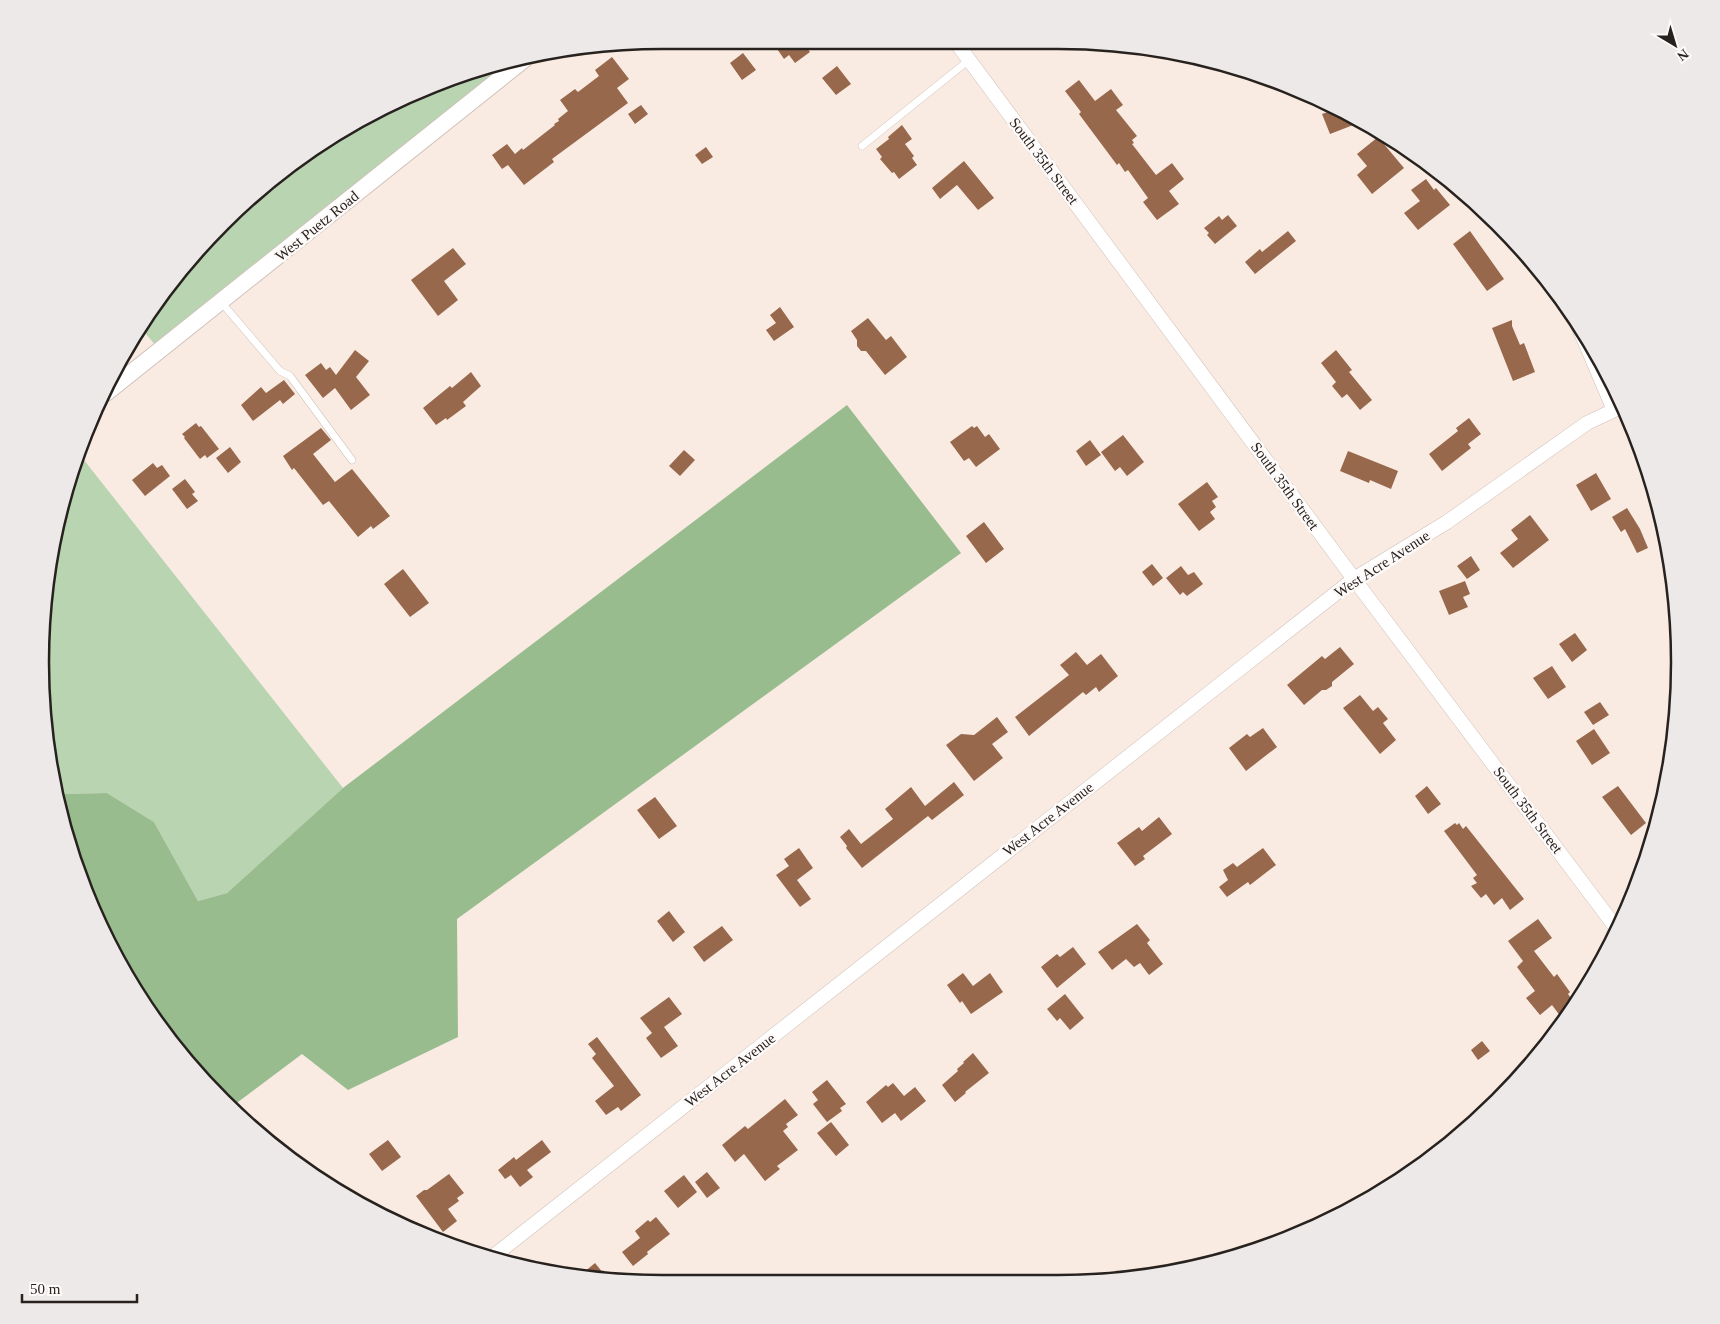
<svg xmlns="http://www.w3.org/2000/svg" width="1720" height="1324" font-family="Georgia,serif">
	<rect width="100%" height="100%" fill="#f9ebe2"/>
	<path fill="#b9d4b1" d="M 516,59 L 156,346 L 141,328 L 222,222 L 351,123 L 501,61 Z
		M 80,455 L 343,788 L 227,893 L 198,901 L 154,822 L 107,793 L 63,794 L 58,802 L 40,662 L 61,501 Z"/>
	<path fill="#99bc8f" d="M 847,405 L 961,553 L 457,919 L 458,1037 L 348,1090 L 302,1054 L 230,1108 L 222,1102 L 145,1007 L 104,937 L 61,823 L 58,802 L 63,794 L 107,793 L 154,822 L 198,901 L 227,893 L 343,788 Z"/>
	<path fill="#98684d" d="M 771,40 L 801,40 L 810,52 L 795,63 L 789,55 L 784,59 Z
		M 743,53 L 756,70 L 742,80 L 730,63 Z
		M 612,57 L 629,79 L 617,88 L 628,103 L 552,159 L 554,162 L 524,185 L 508,165 L 502,169 L 492,155 L 507,144 L 515,154 L 522,148 L 523,150 L 555,125 L 554,124 L 559,121 L 558,119 L 568,111 L 560,100 L 575,89 L 578,92 L 599,76 L 595,70 Z
		M 837,66 L 851,84 L 836,95 L 822,78 Z
		M 1079,80 L 1095,101 L 1111,89 L 1123,105 L 1116,110 L 1137,136 L 1132,140 L 1134,143 L 1132,144 L 1156,175 L 1172,163 L 1184,179 L 1169,191 L 1179,204 L 1157,220 L 1143,202 L 1148,198 L 1128,170 L 1125,172 L 1119,163 L 1117,165 L 1079,114 L 1081,112 L 1065,91 Z
		M 641,105 L 648,114 L 635,124 L 628,114 Z
		M 1339,108 L 1361,122 L 1330,134 L 1322,114 Z
		M 902,125 L 912,139 L 905,144 L 914,156 L 912,158 L 917,165 L 899,179 L 894,172 L 892,173 L 880,159 L 882,157 L 876,149 L 889,139 L 888,137 Z
		M 1378,137 L 1404,168 L 1372,194 L 1357,175 L 1367,166 L 1357,154 Z
		M 706,147 L 713,157 L 702,164 L 695,155 Z
		M 964,161 L 994,198 L 978,210 L 957,185 L 940,199 L 932,188 Z
		M 1426,179 L 1434,190 L 1436,188 L 1450,205 L 1418,230 L 1404,213 L 1420,201 L 1411,190 Z
		M 1228,215 L 1237,226 L 1215,244 L 1207,235 L 1209,233 L 1204,228 L 1219,216 L 1222,220 Z
		M 1288,231 L 1296,241 L 1255,274 L 1245,262 L 1260,249 L 1262,252 Z
		M 1470,231 L 1504,279 L 1487,291 L 1453,244 Z
		M 453,248 L 466,264 L 444,281 L 458,300 L 438,316 L 411,280 Z
		M 780,307 L 794,327 L 774,341 L 766,330 L 776,323 L 770,315 Z
		M 868,318 L 886,340 L 891,336 L 907,357 L 885,375 L 866,351 L 861,351 L 857,346 L 857,340 L 851,331 Z
		M 1512,320 L 1512,326 L 1520,345 L 1524,343 L 1535,372 L 1513,381 L 1492,328 Z
		M 355,350 L 369,361 L 356,377 L 370,395 L 351,410 L 335,388 L 323,398 L 305,375 L 321,363 L 326,370 L 330,367 L 336,375 Z
		M 1336,350 L 1352,370 L 1349,372 L 1372,400 L 1360,410 L 1347,394 L 1342,398 L 1332,386 L 1336,382 L 1321,363 Z
		M 471,372 L 481,386 L 463,402 L 466,406 L 447,420 L 446,418 L 436,425 L 423,408 L 450,386 L 452,388 Z
		M 284,380 L 295,394 L 283,404 L 280,400 L 253,421 L 241,405 L 261,387 L 266,393 Z
		M 1469,418 L 1481,434 L 1468,444 L 1471,448 L 1442,471 L 1429,454 L 1458,431 L 1456,428 Z
		M 196,423 L 199,427 L 201,426 L 219,449 L 207,458 L 205,455 L 200,459 L 184,438 L 185,437 L 182,434 Z
		M 972,426 L 974,428 L 977,426 L 985,437 L 989,434 L 1000,449 L 976,467 L 969,458 L 964,461 L 950,442 Z
		M 321,428 L 331,440 L 313,454 L 335,482 L 352,469 L 390,516 L 373,529 L 371,526 L 358,537 L 329,501 L 323,505 L 294,468 L 292,470 L 283,456 Z
		M 1123,435 L 1144,462 L 1127,476 L 1120,467 L 1115,471 L 1101,452 Z
		M 1090,440 L 1101,455 L 1086,466 L 1076,451 Z
		M 230,447 L 241,462 L 228,473 L 216,458 Z
		M 684,450 L 695,460 L 680,476 L 669,466 Z
		M 1348,451 L 1398,471 L 1391,489 L 1370,480 L 1369,483 L 1340,471 Z
		M 153,463 L 157,468 L 162,465 L 170,476 L 145,496 L 132,480 Z
		M 1596,473 L 1611,499 L 1591,511 L 1576,485 Z
		M 185,479 L 195,492 L 192,494 L 198,501 L 187,509 L 172,489 Z
		M 1207,482 L 1218,497 L 1212,501 L 1216,507 L 1210,512 L 1215,519 L 1199,531 L 1178,504 Z
		M 1627,508 L 1640,529 L 1648,548 L 1637,553 L 1625,529 L 1621,532 L 1612,517 Z
		M 1530,515 L 1549,540 L 1513,568 L 1500,553 L 1518,539 L 1511,530 Z
		M 984,522 L 1004,549 L 986,563 L 966,536 Z
		M 1471,556 L 1480,570 L 1467,579 L 1457,566 Z
		M 1152,564 L 1163,578 L 1153,586 L 1142,572 Z
		M 1181,566 L 1188,575 L 1194,572 L 1203,584 L 1187,596 L 1183,592 L 1180,595 L 1166,578 Z
		M 403,569 L 429,603 L 410,617 L 384,584 Z
		M 1465,581 L 1470,594 L 1463,597 L 1468,607 L 1449,615 L 1439,591 Z
		M 1575,633 L 1587,650 L 1572,662 L 1559,644 Z
		M 1340,647 L 1354,664 L 1332,682 L 1332,686 L 1326,690 L 1322,690 L 1304,705 L 1287,685 L 1322,656 L 1325,659 Z
		M 1076,652 L 1087,665 L 1101,654 L 1118,676 L 1099,692 L 1096,687 L 1086,695 L 1083,692 L 1029,736 L 1015,717 L 1069,675 L 1060,665 Z
		M 1552,666 L 1566,687 L 1548,699 L 1533,678 Z
		M 1360,695 L 1373,711 L 1378,707 L 1388,719 L 1383,723 L 1396,740 L 1380,754 L 1343,708 Z
		M 1600,702 L 1609,715 L 1593,725 L 1584,712 Z
		M 997,717 L 1008,732 L 992,744 L 1003,758 L 974,781 L 946,745 L 961,734 L 974,735 Z
		M 1263,728 L 1277,747 L 1246,771 L 1229,748 L 1247,734 L 1250,737 Z
		M 1594,729 L 1610,753 L 1592,765 L 1576,741 Z
		M 954,782 L 964,795 L 932,820 L 928,816 L 862,868 L 846,848 L 847,846 L 840,837 L 849,829 L 861,844 L 893,819 L 885,809 L 911,787 L 925,806 Z
		M 1427,786 L 1441,804 L 1428,814 L 1415,796 Z
		M 1618,786 L 1646,823 L 1631,835 L 1602,797 Z
		M 655,797 L 677,826 L 659,839 L 637,810 Z
		M 1159,817 L 1172,834 L 1143,856 L 1145,859 L 1135,866 L 1117,843 L 1139,827 L 1142,831 Z
		M 1455,823 L 1457,825 L 1459,823 L 1463,829 L 1466,826 L 1524,899 L 1510,910 L 1502,898 L 1494,905 L 1486,894 L 1481,898 L 1471,886 L 1477,883 L 1473,878 L 1477,875 L 1444,831 Z
		M 799,848 L 813,868 L 797,880 L 811,899 L 800,907 L 776,875 L 789,866 L 784,859 Z
		M 1263,848 L 1276,865 L 1250,885 L 1248,882 L 1227,897 L 1219,887 L 1228,880 L 1223,870 L 1233,863 L 1237,867 Z
		M 669,911 L 685,932 L 673,942 L 657,921 Z
		M 1538,919 L 1552,938 L 1534,951 L 1554,977 L 1557,974 L 1570,992 L 1568,994 L 1576,1005 L 1564,1021 L 1552,1005 L 1540,1015 L 1526,998 L 1535,991 L 1517,967 L 1523,961 L 1508,941 Z
		M 1137,924 L 1150,940 L 1147,943 L 1163,964 L 1149,975 L 1140,963 L 1134,967 L 1126,959 L 1112,970 L 1098,952 Z
		M 722,926 L 733,940 L 704,962 L 693,947 Z
		M 1073,947 L 1086,964 L 1057,988 L 1041,967 L 1057,954 L 1060,957 Z
		M 963,973 L 973,986 L 990,973 L 1003,992 L 971,1014 L 962,1001 L 960,1003 L 947,985 Z
		M 1065,994 L 1084,1018 L 1070,1030 L 1060,1018 L 1057,1021 L 1047,1009 Z
		M 669,997 L 682,1014 L 664,1027 L 678,1046 L 661,1058 L 646,1038 L 652,1033 L 640,1018 Z
		M 597,1037 L 641,1095 L 621,1111 L 618,1107 L 606,1115 L 595,1101 L 614,1086 L 592,1058 L 596,1054 L 588,1044 Z
		M 1482,1041 L 1490,1051 L 1478,1060 L 1471,1050 Z
		M 973,1053 L 989,1073 L 965,1092 L 966,1093 L 955,1102 L 942,1085 L 958,1071 L 957,1069 L 964,1063 L 963,1062 Z
		M 827,1080 L 846,1104 L 840,1108 L 842,1111 L 827,1122 L 813,1104 L 818,1100 L 812,1092 Z
		M 893,1083 L 904,1096 L 915,1087 L 926,1101 L 901,1121 L 895,1113 L 882,1123 L 866,1102 L 886,1085 L 888,1087 Z
		M 785,1099 L 798,1115 L 786,1124 L 788,1127 L 783,1131 L 798,1150 L 777,1166 L 780,1169 L 765,1181 L 744,1154 L 735,1162 L 722,1145 L 745,1126 L 748,1129 Z
		M 831,1122 L 849,1145 L 836,1156 L 817,1133 Z
		M 388,1140 L 401,1157 L 382,1171 L 369,1154 Z
		M 542,1140 L 551,1152 L 527,1170 L 533,1177 L 520,1187 L 511,1175 L 505,1179 L 498,1170 L 514,1157 L 516,1160 Z
		M 707,1172 L 720,1188 L 707,1198 L 695,1182 Z
		M 449,1174 L 464,1193 L 457,1198 L 459,1201 L 448,1209 L 457,1221 L 443,1232 L 416,1196 L 424,1190 L 427,1190 Z
		M 684,1175 L 697,1192 L 678,1208 L 664,1191 Z
		M 656,1217 L 670,1234 L 647,1252 L 648,1254 L 633,1266 L 622,1252 L 640,1238 L 635,1231 L 648,1220 L 650,1222 Z
		M 595,1263 L 608,1279 L 577,1278 Z"/>
	<g fill="none" stroke-linecap="round" stroke-linejoin="round">
		<g stroke="#d0c2ba" stroke-width="8">
			<path id="service" d="M 862,146 L 969,60
				M 221,302 L 280,371 L 290,376 L 352,460"/>
		</g>
		<g stroke="#d0c2ba" stroke-width="15">
			<path id="minor" d="M 955,41 L 1354,579 L 1617,929
				M 1573,314 L 1614,410
				M 491,1258 L 1354,579 L 1447,522 L 1587,423 L 1623,406"/>
		</g>
		<g stroke="#d0c2ba" stroke-width="18">
			<path id="tertiary" d="M 106,393 L 526,58"/>
		</g>
		<use href="#service" stroke="#fff" stroke-width="7"/>
		<use href="#minor" stroke="#fff" stroke-width="14"/>
		<use href="#tertiary" stroke="#fff" stroke-width="16"/>
	</g>
	<g text-anchor="middle" stroke-width="5" stroke-linejoin="round" paint-order="stroke">
		<g font-size="15" fill="#28221f" stroke="#fdfaf9">
			<text transform="translate(1044 161) rotate(53)" y="5">South 35th Street</text>
			<text transform="translate(317 226) rotate(-39)" y="5">West Puetz Road</text>
			<text transform="translate(1285 486) rotate(54)" y="5">South 35th Street</text>
			<text transform="translate(1382 564) rotate(-33)" y="5">West Acre Avenue</text>
			<text transform="translate(1528 810) rotate(53)" y="5">South 35th Street</text>
			<text transform="translate(1048 819) rotate(-38)" y="5">West Acre Avenue</text>
			<text transform="translate(730 1070) rotate(-38)" y="5">West Acre Avenue</text>
		</g>
	</g>
	<path d="M0 0H1720V1324H0ZM662 49H1058A613 613 0 0 1 1671 662V662A613 613 0 0 1 1058 1275H662A613 613 0 0 1 49 662V662A613 613 0 0 1 662 49Z" fill="#ece9e8" fill-rule="evenodd"/>
	<path fill="none" stroke="#28221f" stroke-width="2.5" d="M662 49H1058A613 613 0 0 1 1671 662V662A613 613 0 0 1 1058 1275H662A613 613 0 0 1 49 662V662A613 613 0 0 1 662 49Z"/>
	<g transform="translate(1675 45) rotate(142)" stroke="#fdfaf9" stroke-width="4" paint-order="stroke">
	<path d="M0-4L9 19L0 12L-9 19Z" fill="#28221f"/>
	<text y="-8" font-size="14" font-weight="bold" text-anchor="middle" fill="#28221f">N</text>
	</g>
	<path d="M22 1294v8h115v-8" fill="none" stroke="#28221f" stroke-width="2.5"/>
	<text x="30" y="1294" font-size="15" fill="#28221f" stroke="#fdfaf9" stroke-width="4" paint-order="stroke">50 m</text>
</svg>
